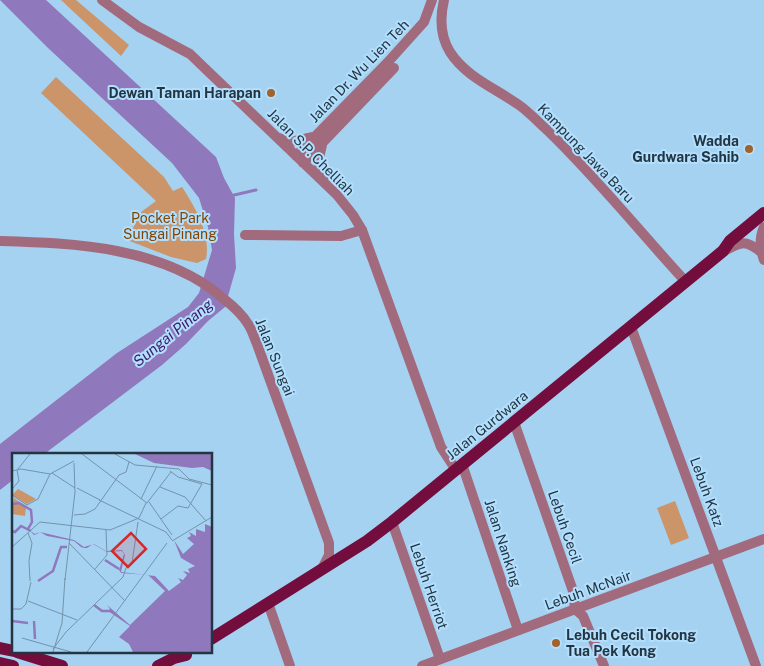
<svg xmlns="http://www.w3.org/2000/svg" width="764" height="666" font-family="'Public Sans',sans-serif">
	<rect width="100%" height="100%" fill="#a6d2f1"/>
	<path fill="#cb9469" d="M 61,0 L 76,0 L 129,45 L 121,56 Z
		M 56,77 L 164,177 L 173,191 L 182,187 C 195,207 211,234 206,259 L 197,263 L 171,257 L 127,240 L 141,212 L 156,201 L 41,93 Z
		M 675,501 L 689,538 L 671,545 L 657,508 Z"/>
	<path fill="#9078bc" d="M 0,0 L 46,0 L 216,157 L 224,178 L 235,198 L 234,234 L 236,268 L 225,307 L 208,321 L 186,344 L 162,365 L 43,455 L 14,455 L 14,479 L 0,490 L 0,444 L 117,353 L 188,307 L 199,293 L 212,250 L 208,227 L 199,198 L 172,163 L 48,48 Z"/>
	<g fill="none" stroke-linecap="round" stroke-linejoin="round">
		<path stroke="#9078bc" stroke-width="3" d="M 230,196 L 256,190"/>
		<path stroke="#a26b7d" stroke-width="10" d="M 245,235 L 341,236 L 362,230
			M 631,327 L 756,666
			M 514,422 L 573,591 L 575,609 L 583,616 L 604,666
			M 462,464 L 518,630
			M 392,522 L 440,659"/>
		<path stroke="#a26b7d" stroke-width="10" d="M 102,0 L 139,27 L 190,54 L 337,195 L 353,215 L 362,230 L 441,447 L 456,470
			M 444,0 C 440,17 440,36 450,52 C 466,77 495,88 519,105 C 529,112 538,122 547,130 C 597,178 639,231 686,282
			M 279,138 L 291,142 L 313,137
			M 322,145 L 318,162 L 324,182
			M 296,156 L 388,62 L 424,22 L 432,0
			M 303,163 L 394,68
			M 764,227 C 759,238 760,249 764,260
			M 0,241 C 74,243 166,247 224,299 C 233,306 242,314 248,324 C 252,330 254,337 257,344 L 329,543 L 329,555 L 322,569
			M 724,251 C 741,242 745,239 761,252
			M 268,603 L 290,666
			M 422,666 L 764,539"/>
		<path stroke="#730d3d" stroke-width="12" d="M 211,639 L 367,541 L 392,522 L 723,251 L 730,241 L 764,213
			M 0,648 L 14,651
			M 17,652 L 62,666
			M 0,663 L 13,666
			M 158,666 L 174,658 L 186,655"/>
	</g>
	<g fill="#a2622a" stroke="#b3dffe" stroke-width="2">
		<circle cx="271" cy="93" r="5"/>
		<circle cx="749" cy="149" r="5"/>
		<circle cx="556" cy="643" r="5"/>
	</g>
	<g text-anchor="middle" stroke-width="4" stroke-linejoin="round" paint-order="stroke">
		<g font-size="14" fill="#233541" stroke="#b3dffe">
			<text transform="translate(359 71) rotate(-46)" y="5">Jalan Dr. Wu Lien Teh</text>
			<text transform="translate(311 152) rotate(45)" y="5">Jalan S.P. Chelliah</text>
			<text transform="translate(586 153) rotate(46)" y="5">Kampung Jawa Baru</text>
			<text transform="translate(275 357) rotate(68)" y="5">Jalan Sungai</text>
			<text transform="translate(487 425) rotate(-39)" y="5">Jalan Gurdwara</text>
			<text transform="translate(707 492) rotate(70)" y="5">Lebuh Katz</text>
			<text transform="translate(565 527) rotate(71)" y="5">Lebuh Cecil</text>
			<text transform="translate(503 543) rotate(72)" y="5">Jalan Nanking</text>
			<text transform="translate(429 586) rotate(71)" y="5">Lebuh Herriot</text>
			<text transform="translate(588 590) rotate(-20)" y="5">Lebuh McNair</text>
		</g>
		<g font-size="14" font-weight="bold" fill="#233541" stroke="#b3dffe" text-anchor="end">
			<text x="261" y="98">Dewan Taman Harapan</text>
			<text x="739" y="146">Wadda<tspan x="739" dy="16">Gurdwara Sahib</tspan></text>
			<text x="566" y="640" text-anchor="start">Lebuh Cecil Tokong<tspan x="566" dy="16">Tua Pek Kong</tspan></text>
		</g>
		<g font-size="14" fill="#804502" stroke="#b3dffe">
			<text x="170" y="223">Pocket Park<tspan x="170" dy="16">Sungai Pinang</tspan></text>
		</g>
		<g font-size="15" font-style="italic" fill="#3e196b" stroke="#b3dffe">
			<text transform="translate(173 333) rotate(-39)" y="5">Sungai Pinang</text>
		</g>
	</g>
	<g transform="translate(12 453)">
		<rect width="200" height="200" fill="#a6d2f1"/>
		<path d="M 6,36 L 24,46 L 15,51 L 0,42 ZM 2,45 L 14,54 L 13,63 L 0,61 Z" fill="#cb9469"/>
		<path d="M 123,1 L 200,1 L 200,18 L 191,14 L 180,15 L 142,10 ZM 193,71 L 200,74 L 200,199 L 121,199 L 117,191 L 107,184 L 118,173 L 96,158 L 98,156 L 95,152 L 118,172 L 153,138 L 136,122 L 109,120 L 107,117 L 112,101 L 110,98 L 95,99 L 81,91 L 75,95 L 72,95 L 69,94 L 62,88 L 35,83 L 28,79 L 25,81 L 22,82 L 18,78 L 23,81 L 28,79 L 62,87 L 72,94 L 82,91 L 94,98 L 110,97 L 113,102 L 109,119 L 143,123 L 157,138 L 169,129 L 166,125 L 171,127 L 175,122 L 171,118 L 178,120 L 176,116 L 183,113 L 169,105 L 162,87 L 171,101 L 182,91 L 175,85 L 179,83 L 177,79 L 184,83 L 184,76 L 193,79 Z" fill="#9078bc"/>
		<path fill="none" stroke="#9078bc" stroke-width="2.5" d="M 0,51 L 7,50 L 19,57 L 20,69 L 16,76M 0,78 L 3,79 L 9,73 L 19,78M 93,107 L 107,116M 26,128 L 41,118 L 49,94 L 55,94M 82,152 L 90,158 L 98,158M 0,168 L 16,170M 22,168 L 23,186"/>
		<path fill="none" stroke="#7293ab" stroke-width="1" d="M 70,1 L 135,50 L 159,19M 103,1 L 123,12 L 167,16 L 177,26 L 200,32M 6,16 L 18,1M 0,18 L 9,16 L 38,21 L 62,8M 158,18 L 166,24 L 190,31M 40,20 L 63,35M 148,34 L 173,44 L 194,68M 65,35 L 88,47M 0,36 L 7,28 L 5,17M 0,42 L 15,52 L 26,46 L 38,21M 129,46 L 145,13M 87,47 L 154,79 L 160,87M 137,49 L 160,82M 62,62 L 73,61 L 83,56 L 107,22 L 114,19 L 117,9M 149,66 L 166,53 L 176,55 L 190,31M 16,80 L 20,90 L 17,108M 160,88 L 200,64M 57,90 L 113,148M 0,94 L 28,69 L 98,77 L 127,65 L 134,50M 17,108 L 18,128M 83,116 L 95,102 L 94,77M 53,127 L 63,39 L 62,10M 16,148 L 65,167M 0,156 L 9,156 L 14,151 L 19,129M 10,185 L 59,199M 41,196 L 54,179 L 111,124 L 114,115 L 120,110 L 126,69M 41,199 L 50,170 L 53,125M 75,199 L 155,90"/>
		<path fill="#d62828" fill-opacity="0.15" stroke="#d62828" stroke-width="2.5" d="M 119,80 L 134,96 L 116,114 L 100,98 Z"/>
		<rect width="200" height="200" fill="none" stroke="#233541" stroke-width="2.5"/>
	</g>
</svg>
